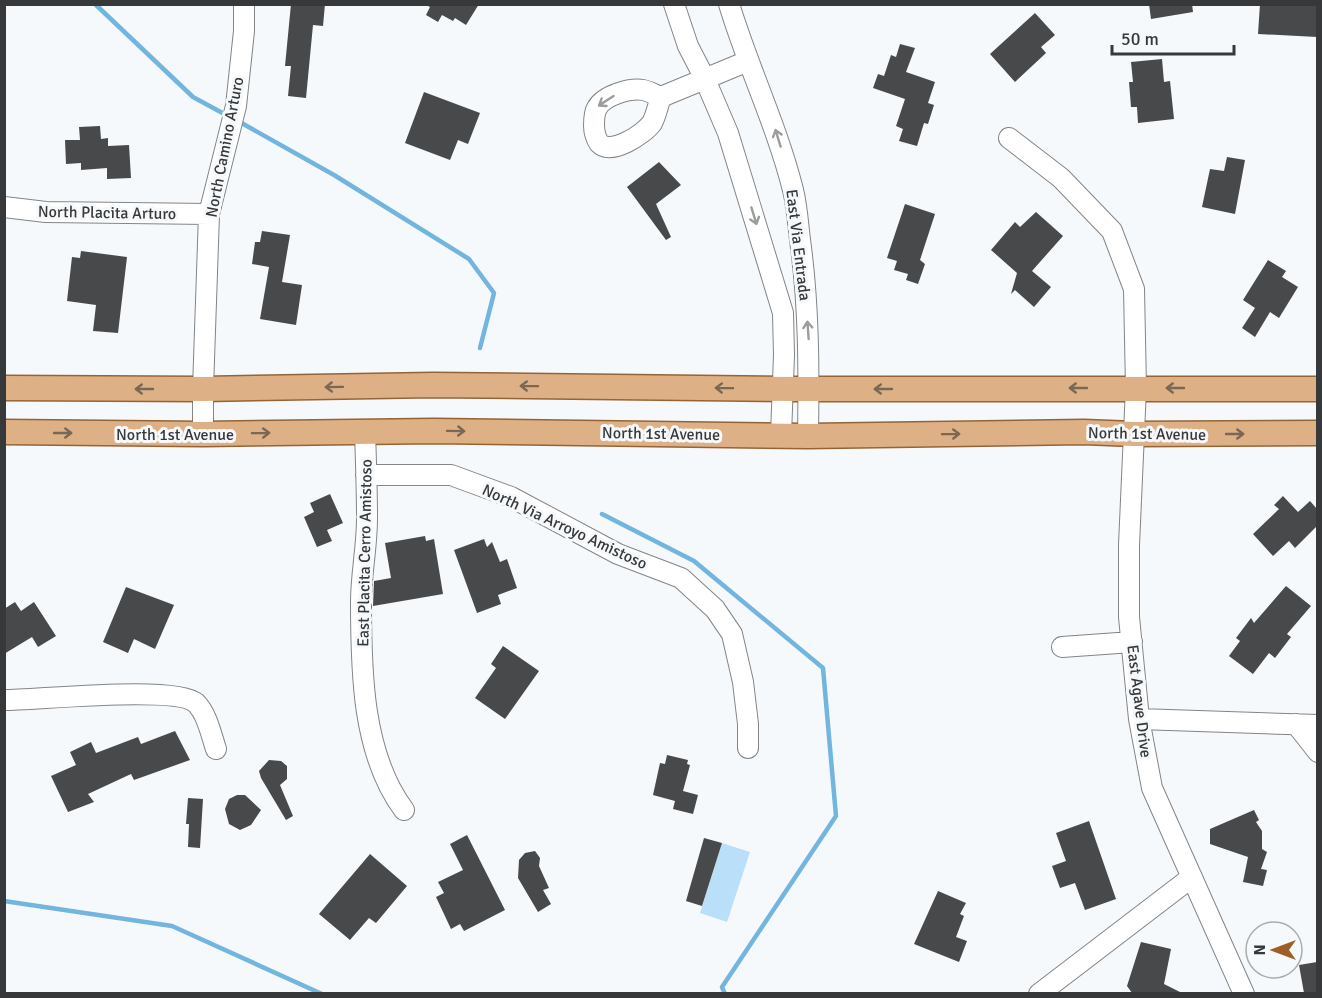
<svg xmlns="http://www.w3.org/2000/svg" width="1322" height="998" font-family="Signika,sans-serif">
	<rect width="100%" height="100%" fill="#f6f9fb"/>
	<path fill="#bae0f9" d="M 722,843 L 750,852 L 727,922 L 700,913 Z"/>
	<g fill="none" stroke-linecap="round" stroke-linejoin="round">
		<path stroke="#72b5de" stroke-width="4.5" d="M 95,4 L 193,97 L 228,116
			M 238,121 L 334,175 L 469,259 L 494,293 L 480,348
			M 602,514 L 694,561 L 823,668 L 836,816 L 722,987 L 725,994
			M 4,901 L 172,926 L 322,994"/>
	</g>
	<path fill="#47494b" d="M 291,4 L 325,4 L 323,26 L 313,25 L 306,98 L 288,96 L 291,66 L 285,66 Z
		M 425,4 L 479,4 L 466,25 L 455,18 L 453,21 L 442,15 L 438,22 L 426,15 L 430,7 Z
		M 1149,4 L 1192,4 L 1193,12 L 1151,19 Z
		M 1260,4 L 1317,6 L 1317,37 L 1258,34 Z
		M 1035,13 L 1055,35 L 1041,47 L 1046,53 L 1015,82 L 990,54 Z
		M 900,44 L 915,48 L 906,72 L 935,82 L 928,103 L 934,105 L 928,124 L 924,123 L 917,146 L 899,141 L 903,129 L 896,126 L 905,99 L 873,88 L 878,74 L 884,76 L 891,55 L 896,57 Z
		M 1162,59 L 1164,82 L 1170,81 L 1174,119 L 1138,123 L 1137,107 L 1131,107 L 1129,82 L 1133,82 L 1131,62 Z
		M 424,92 L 480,113 L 468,144 L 458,140 L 450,160 L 405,143 Z
		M 100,126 L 101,139 L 108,138 L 108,146 L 129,145 L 131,178 L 107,179 L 107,168 L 81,170 L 81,163 L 66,164 L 65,140 L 80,140 L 79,127 Z
		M 1227,157 L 1245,160 L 1235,214 L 1202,207 L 1210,169 L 1224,171 Z
		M 659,162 L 681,185 L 656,204 L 671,237 L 666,240 L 627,187 Z
		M 905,204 L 935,214 L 920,260 L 925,264 L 918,284 L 906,280 L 908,274 L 894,270 L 897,261 L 887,258 Z
		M 1036,212 L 1063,236 L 1032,271 L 1051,287 L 1034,307 L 1015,290 L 1011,294 L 1017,273 L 991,250 L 1015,222 L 1020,227 Z
		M 262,231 L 290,235 L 282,282 L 302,285 L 296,325 L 260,319 L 269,267 L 252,264 L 255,242 L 260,242 Z
		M 81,251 L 127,257 L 118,333 L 93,331 L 96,305 L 67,301 L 72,257 L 80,258 Z
		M 1268,260 L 1286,271 L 1282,277 L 1298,287 L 1279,318 L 1270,312 L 1255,337 L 1242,328 L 1255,308 L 1243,300 Z
		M 330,494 L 343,523 L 327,530 L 332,541 L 317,547 L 304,517 L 314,512 L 310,503 Z
		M 1283,496 L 1298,512 L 1310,501 L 1317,509 L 1317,526 L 1295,548 L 1289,541 L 1273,556 L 1253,534 L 1279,509 L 1274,505 Z
		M 425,536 L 426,541 L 434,539 L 443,594 L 373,606 L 374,581 L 391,578 L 385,543 Z
		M 484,539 L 487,547 L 492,542 L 500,562 L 507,559 L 517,588 L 498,595 L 501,604 L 477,613 L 454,550 Z
		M 1286,586 L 1311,606 L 1287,634 L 1291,637 L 1275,658 L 1269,653 L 1253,674 L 1229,656 L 1240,641 L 1236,638 L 1251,618 L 1254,623 Z
		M 126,587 L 174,605 L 155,649 L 134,639 L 128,653 L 103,642 Z
		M 15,602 L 21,611 L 34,602 L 56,636 L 38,647 L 32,637 L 4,654 L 4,609 Z
		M 503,646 L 539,671 L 505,719 L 475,698 L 496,668 L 491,664 Z
		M 175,731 L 190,760 L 134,780 L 131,774 L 88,794 L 94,802 L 68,812 L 51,776 L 76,765 L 70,752 L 91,742 L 96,753 L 138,737 L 141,744 Z
		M 667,755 L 688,760 L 687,764 L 690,765 L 683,791 L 698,795 L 693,814 L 673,809 L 675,801 L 653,795 L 660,763 L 665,764 Z
		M 269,760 L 281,761 L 287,766 L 287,779 L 280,785 L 293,816 L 286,820 L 261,778 L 259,771 Z
		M 237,795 L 245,795 L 261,810 L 251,825 L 240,830 L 229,824 L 225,809 L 229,799 Z
		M 188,798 L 203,799 L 200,848 L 188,847 L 189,824 L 186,824 Z
		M 1254,810 L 1259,820 L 1256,822 L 1262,831 L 1262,849 L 1267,852 L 1261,869 L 1267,870 L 1263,886 L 1243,882 L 1248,857 L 1210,844 L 1210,829 Z
		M 1089,821 L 1116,899 L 1085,910 L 1075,883 L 1060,888 L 1052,866 L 1066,861 L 1056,833 Z
		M 467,835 L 505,910 L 464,931 L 460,924 L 451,929 L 436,897 L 444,893 L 438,882 L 463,870 L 450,844 Z
		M 704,838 L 722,843 L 702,906 L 686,901 Z
		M 535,851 L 540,858 L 539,866 L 549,888 L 543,890 L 551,904 L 538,912 L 518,878 L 519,860 L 525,853 Z
		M 370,854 L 407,886 L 376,923 L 369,918 L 350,940 L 319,914 Z
		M 938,891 L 966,903 L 960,914 L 964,916 L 956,937 L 967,941 L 959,962 L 914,944 Z
		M 1141,942 L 1171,949 L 1164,984 L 1182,993 L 1132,993 L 1127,986 Z
		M 1317,962 L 1317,993 L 1304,993 L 1299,965 Z"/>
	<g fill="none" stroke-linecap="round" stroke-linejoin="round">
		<g stroke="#828587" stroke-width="22">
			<path id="minor" d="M 674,4 L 688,46 L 704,77 L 728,133 L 783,313 L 784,355 L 781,435
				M 729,4 C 748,67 777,126 793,190 C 797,206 798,223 800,240 C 809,305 809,370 808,436
				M 661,97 C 658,105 656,116 652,123 C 644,134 611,156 599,143 C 596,139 594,131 594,126 C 594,120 594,113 597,108 C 604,95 630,88 643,90 C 649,91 655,95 661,97 L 748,61
				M 1009,138 L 1061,178 L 1112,231 L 1134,289 L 1136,388 L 1129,545 L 1129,617 L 1139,719 L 1152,788 L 1244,994
				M 4,207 L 46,212 L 209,214
				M 365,432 C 366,461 367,490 367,519 C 367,547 361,574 361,602 C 361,670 362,754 404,810
				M 203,434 L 203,389 L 209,214 L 236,106 L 244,31 L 244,4
				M 366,475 L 451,475 L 511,497 L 618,554 L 681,578 L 715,609 L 732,634 L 743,682 L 748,724 L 748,748
				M 1062,647 L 1132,642
				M 4,700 C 38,700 176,685 196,703 C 207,714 211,734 216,749
				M 1139,719 L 1318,725
				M 1296,724 L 1318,752
				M 1039,994 L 1192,877"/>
		</g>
		<g stroke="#956435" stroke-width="27">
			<path id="major" d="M 4,388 L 203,389 L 433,385 L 794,389 L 1318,389
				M 4,432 L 203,434 L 434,431 L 808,436 L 1084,432 L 1134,434 L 1318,433"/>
		</g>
		<use href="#minor" stroke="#fff" stroke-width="20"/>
		<use href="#major" stroke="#deb085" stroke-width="24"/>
	</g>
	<defs><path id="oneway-shaft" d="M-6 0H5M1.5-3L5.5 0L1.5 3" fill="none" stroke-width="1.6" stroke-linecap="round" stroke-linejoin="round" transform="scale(1.5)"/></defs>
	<g stroke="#9b9c9c">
		<use href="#oneway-shaft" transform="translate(606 101) rotate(147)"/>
		<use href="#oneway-shaft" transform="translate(778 138) rotate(-107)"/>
		<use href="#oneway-shaft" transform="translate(754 216) rotate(73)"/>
		<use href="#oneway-shaft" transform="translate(808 330) rotate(-94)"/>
	</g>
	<g stroke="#7a6857">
		<use href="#oneway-shaft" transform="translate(529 386) rotate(-179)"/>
		<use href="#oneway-shaft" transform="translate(334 387) rotate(179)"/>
		<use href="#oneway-shaft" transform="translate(724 388) rotate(-179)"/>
		<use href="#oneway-shaft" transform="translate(1078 388) rotate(180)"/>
		<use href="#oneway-shaft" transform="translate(1175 388) rotate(-180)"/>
		<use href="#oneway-shaft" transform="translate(144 389) rotate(-180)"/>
		<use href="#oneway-shaft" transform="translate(883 389) rotate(180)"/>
		<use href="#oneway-shaft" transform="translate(456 431) rotate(1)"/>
		<use href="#oneway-shaft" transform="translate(63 433)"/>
		<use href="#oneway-shaft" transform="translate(261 433) rotate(-1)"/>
		<use href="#oneway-shaft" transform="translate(951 434) rotate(-1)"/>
		<use href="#oneway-shaft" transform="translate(1235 434)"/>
	</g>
	<g text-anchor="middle" stroke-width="6" stroke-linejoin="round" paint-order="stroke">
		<g font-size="16" fill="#373839" stroke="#f6f9fb">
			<text transform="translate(224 147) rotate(-79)" y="6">North Camino Arturo</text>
			<text transform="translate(107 212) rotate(1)" y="6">North Placita Arturo</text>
			<text transform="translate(799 245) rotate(83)" y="6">East Via Entrada</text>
			<text transform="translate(661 433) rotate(1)" y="6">North 1st Avenue</text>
			<text transform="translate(1147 433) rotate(1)" y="6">North 1st Avenue</text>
			<text x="175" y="440">North 1st Avenue</text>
			<text transform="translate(565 526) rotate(25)" y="6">North Via Arroyo Amistoso</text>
			<text transform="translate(364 553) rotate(-89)" y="6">East Placita Cerro Amistoso</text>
			<text transform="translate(1140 701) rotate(83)" y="6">East Agave Drive</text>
		</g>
	</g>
	<rect width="1322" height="998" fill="none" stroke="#373839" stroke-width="12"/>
	<g transform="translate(1274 950) rotate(270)"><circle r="28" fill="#f6f9fb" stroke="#aaacad" stroke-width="1.5"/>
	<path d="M0-4.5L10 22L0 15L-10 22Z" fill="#9d5f25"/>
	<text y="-9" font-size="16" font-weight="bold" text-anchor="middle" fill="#373839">N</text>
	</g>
	<path d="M1112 45v9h122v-9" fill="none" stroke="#373839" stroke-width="3"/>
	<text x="1121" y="45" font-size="18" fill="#373839" stroke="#f6f9fb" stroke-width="4.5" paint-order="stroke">50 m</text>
</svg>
